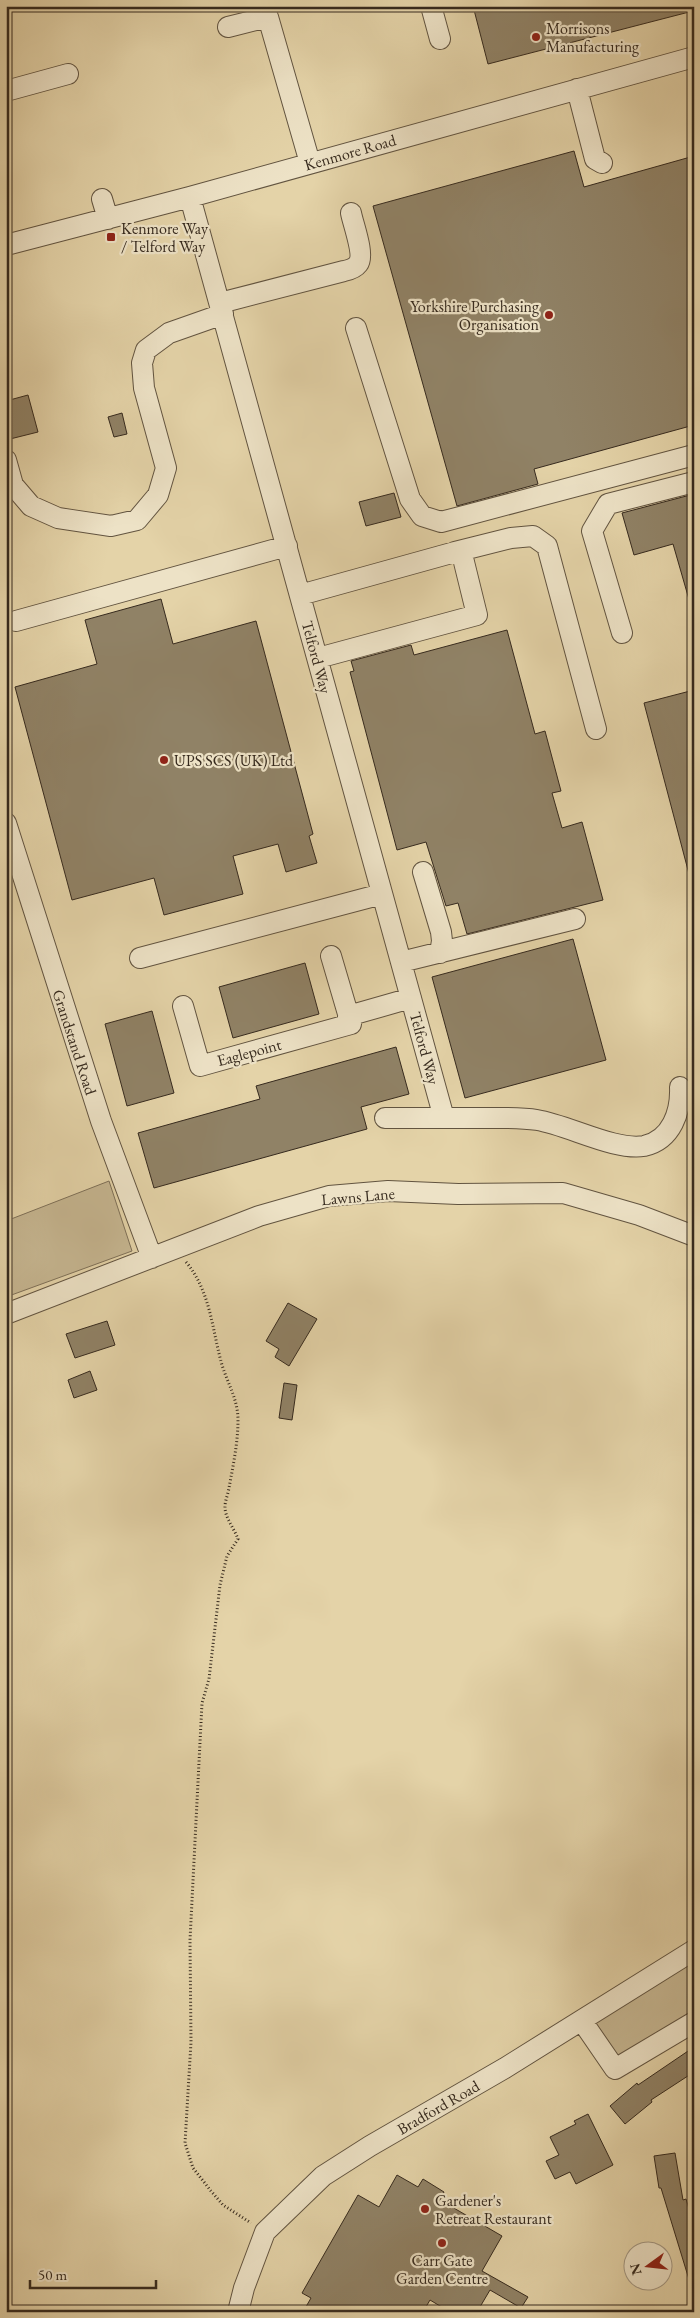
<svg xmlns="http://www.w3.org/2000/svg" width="700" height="2318" font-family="'EB Garamond',serif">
	<rect width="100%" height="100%" fill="#e4d3a8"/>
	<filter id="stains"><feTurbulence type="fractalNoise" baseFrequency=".004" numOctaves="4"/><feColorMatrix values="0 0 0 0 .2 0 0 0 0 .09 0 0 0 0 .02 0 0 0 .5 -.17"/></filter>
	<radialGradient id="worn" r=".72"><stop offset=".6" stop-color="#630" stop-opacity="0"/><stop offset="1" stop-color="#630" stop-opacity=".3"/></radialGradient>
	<path fill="#c6b691" stroke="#7e7058" d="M 109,1181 L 132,1251 L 6,1297 L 6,1221 Z
		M 694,1950 L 694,2022 L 615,2069 L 582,2021 Z"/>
	<path fill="#908266" stroke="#362a1e" d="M 473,6 L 692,6 L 693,11 L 488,64 Z
		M 574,151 L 584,187 L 694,156 L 694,425 L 534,469 L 538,484 L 457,506 L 373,206 Z
		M 28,395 L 38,432 L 6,440 L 6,401 Z
		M 122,413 L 127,434 L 114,437 L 108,417 Z
		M 394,493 L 401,517 L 366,526 L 359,502 Z
		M 694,494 L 694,603 L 690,603 L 673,544 L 634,555 L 622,513 Z
		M 161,599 L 173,644 L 256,621 L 313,834 L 309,836 L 317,863 L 286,872 L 278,844 L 233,856 L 243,894 L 164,915 L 154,878 L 72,900 L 15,687 L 97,664 L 85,620 Z
		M 507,630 L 535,734 L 545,731 L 561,791 L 552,793 L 562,828 L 582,822 L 603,900 L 467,934 L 458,903 L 446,906 L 426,842 L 397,850 L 350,672 L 354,671 L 351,661 L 411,645 L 414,655 Z
		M 694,690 L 694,873 L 689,874 L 644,703 Z
		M 573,939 L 606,1060 L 465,1098 L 432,977 Z
		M 305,963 L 319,1014 L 233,1038 L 219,987 Z
		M 152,1011 L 174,1093 L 127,1106 L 105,1024 Z
		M 396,1047 L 409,1094 L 361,1107 L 367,1129 L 154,1188 L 138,1133 L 260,1099 L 256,1086 Z
		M 288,1303 L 317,1319 L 289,1366 L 275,1357 L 279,1349 L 266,1341 Z
		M 107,1321 L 115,1345 L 75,1358 L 66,1334 Z
		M 90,1371 L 97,1390 L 74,1398 L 68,1380 Z
		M 284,1383 L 297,1385 L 292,1420 L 279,1418 Z
		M 694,2047 L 694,2072 L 651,2100 L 652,2102 L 625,2124 L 610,2106 L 637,2083 L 638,2085 Z
		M 588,2114 L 613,2165 L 576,2184 L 570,2172 L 555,2179 L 546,2161 L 559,2155 L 550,2137 L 576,2124 L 574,2121 Z
		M 675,2153 L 683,2200 L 686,2199 L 694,2225 L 694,2286 L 691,2286 L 661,2188 L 659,2188 L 654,2156 Z
		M 397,2175 L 418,2187 L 423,2179 L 444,2192 L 440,2200 L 502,2236 L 482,2271 L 528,2297 L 521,2308 L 490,2290 L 477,2312 L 450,2312 L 430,2300 L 423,2312 L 303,2312 L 311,2298 L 302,2293 L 358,2195 L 379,2207 Z"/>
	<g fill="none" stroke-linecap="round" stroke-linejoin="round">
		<g stroke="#625440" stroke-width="22">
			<path id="minor" d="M 431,6 L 440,39
				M 228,27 L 268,17 L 310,163
				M 577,89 L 595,159 L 602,163
				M 6,91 L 68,74
				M 190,197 L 444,1118
				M 102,199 L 108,219
				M 6,245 L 190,197 L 694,57
				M 220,303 L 344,271 C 349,270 355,268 358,264 C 365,255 353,224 351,213
				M 356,328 L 410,499 L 422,516 L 441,522 L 694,455
				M 6,460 L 13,485 L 31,506 L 58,518 L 111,526 L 137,520 L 158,495 L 166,468 L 144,388 L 142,363 L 146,350 L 169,333 L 223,314
				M 455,552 L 511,538 L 533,536 L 547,546 L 596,729
				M 300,595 L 455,552 L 463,558 L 477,615 L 318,658
				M 16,621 L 287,546
				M 622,633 L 592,531 L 608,504 L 694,482
				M 6,823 L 101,1121 L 152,1258
				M 423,872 L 441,932 L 442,941 L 440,953
				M 140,958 L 382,894
				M 401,962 L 575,919
				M 183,1006 L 200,1066 L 351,1024 L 331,956
				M 348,1016 L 411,998
				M 385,1118 C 417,1118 449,1118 480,1118 C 499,1118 519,1117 537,1120 C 568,1125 615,1151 644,1146 C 672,1140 681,1111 680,1087
				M 6,1314 L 259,1216 L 329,1196 L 388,1191 L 458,1194 L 563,1193 L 639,1215 L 694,1236
				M 582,2021 L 615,2069 L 694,2022
				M 238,2312 L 244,2288 L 265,2232 L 323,2176 L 370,2146 L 505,2068 L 694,1950"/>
		</g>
		<path stroke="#362a1e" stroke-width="3" stroke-dasharray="1 2.5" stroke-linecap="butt" d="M 186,1262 C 211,1292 212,1330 222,1365 C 228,1384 238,1400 238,1420 C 238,1443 233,1466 229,1488 C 228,1494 225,1501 225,1507 C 225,1518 234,1528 238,1539 L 227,1556 L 220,1585 L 209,1679 L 202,1703 L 190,1940 L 191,2042 L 185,2143 L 193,2168 L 211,2191 L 223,2205 L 251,2223"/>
		<use href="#minor" stroke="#ede2c6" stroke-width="20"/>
	</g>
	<g fill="#8f2418" stroke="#ede2c6" stroke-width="2">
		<circle cx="536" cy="37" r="5"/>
		<rect x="106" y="232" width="10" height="10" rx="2.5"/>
		<circle cx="549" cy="315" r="5"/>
		<circle cx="164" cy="760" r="5"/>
		<circle cx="425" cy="2209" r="5"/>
		<circle cx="442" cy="2243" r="5"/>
	</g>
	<g text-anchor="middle" stroke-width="4.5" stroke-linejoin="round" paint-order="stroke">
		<g font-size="16" fill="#362a1e" stroke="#ede2c6" text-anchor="start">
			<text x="546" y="34">Morrisons<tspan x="546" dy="18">Manufacturing</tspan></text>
			<text x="121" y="234">Kenmore Way<tspan x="121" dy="18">/ Telford Way</tspan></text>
			<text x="539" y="312" text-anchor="end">Yorkshire Purchasing<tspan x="539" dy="18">Organisation</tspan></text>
			<text x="174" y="766">UPS SCS (UK) Ltd</text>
			<text x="435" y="2206">Gardener's<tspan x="435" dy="18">Retreat Restaurant</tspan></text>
			<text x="442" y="2266" text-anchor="middle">Carr Gate<tspan x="442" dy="18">Garden Centre</tspan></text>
		</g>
		<g font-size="16" fill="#362a1e" stroke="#ede2c6">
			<text transform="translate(350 152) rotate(-16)" y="6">Kenmore Road</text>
			<text transform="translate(317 657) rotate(75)" y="6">Telford Way</text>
			<text transform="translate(75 1042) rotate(72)" y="6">Grandstand Road</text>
			<text transform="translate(425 1048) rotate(75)" y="6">Telford Way</text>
			<text transform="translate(249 1052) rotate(-15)" y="6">Eaglepoint</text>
			<text transform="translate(358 1196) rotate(-5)" y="6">Lawns Lane</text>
			<text transform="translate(438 2107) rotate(-30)" y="6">Bradford Road</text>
		</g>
	</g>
	<rect width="700" height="2318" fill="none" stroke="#e4d3a8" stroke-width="25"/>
	<rect x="8" y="8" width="685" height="2303" fill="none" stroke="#362a1e" stroke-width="2.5"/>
	<rect x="12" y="12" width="675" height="2293" fill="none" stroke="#362a1e"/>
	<g transform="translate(648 2266) rotate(255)"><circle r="24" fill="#ede2c6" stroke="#a49883"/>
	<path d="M0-4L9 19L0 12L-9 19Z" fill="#8f2418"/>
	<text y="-8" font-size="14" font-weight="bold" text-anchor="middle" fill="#362a1e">N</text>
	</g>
	<path d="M30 2280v8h126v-8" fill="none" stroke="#362a1e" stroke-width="2.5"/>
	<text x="38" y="2280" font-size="15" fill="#362a1e" stroke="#ede2c6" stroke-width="4" paint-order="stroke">50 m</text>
	<rect width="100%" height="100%" filter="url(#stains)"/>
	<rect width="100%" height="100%" fill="url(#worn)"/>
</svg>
